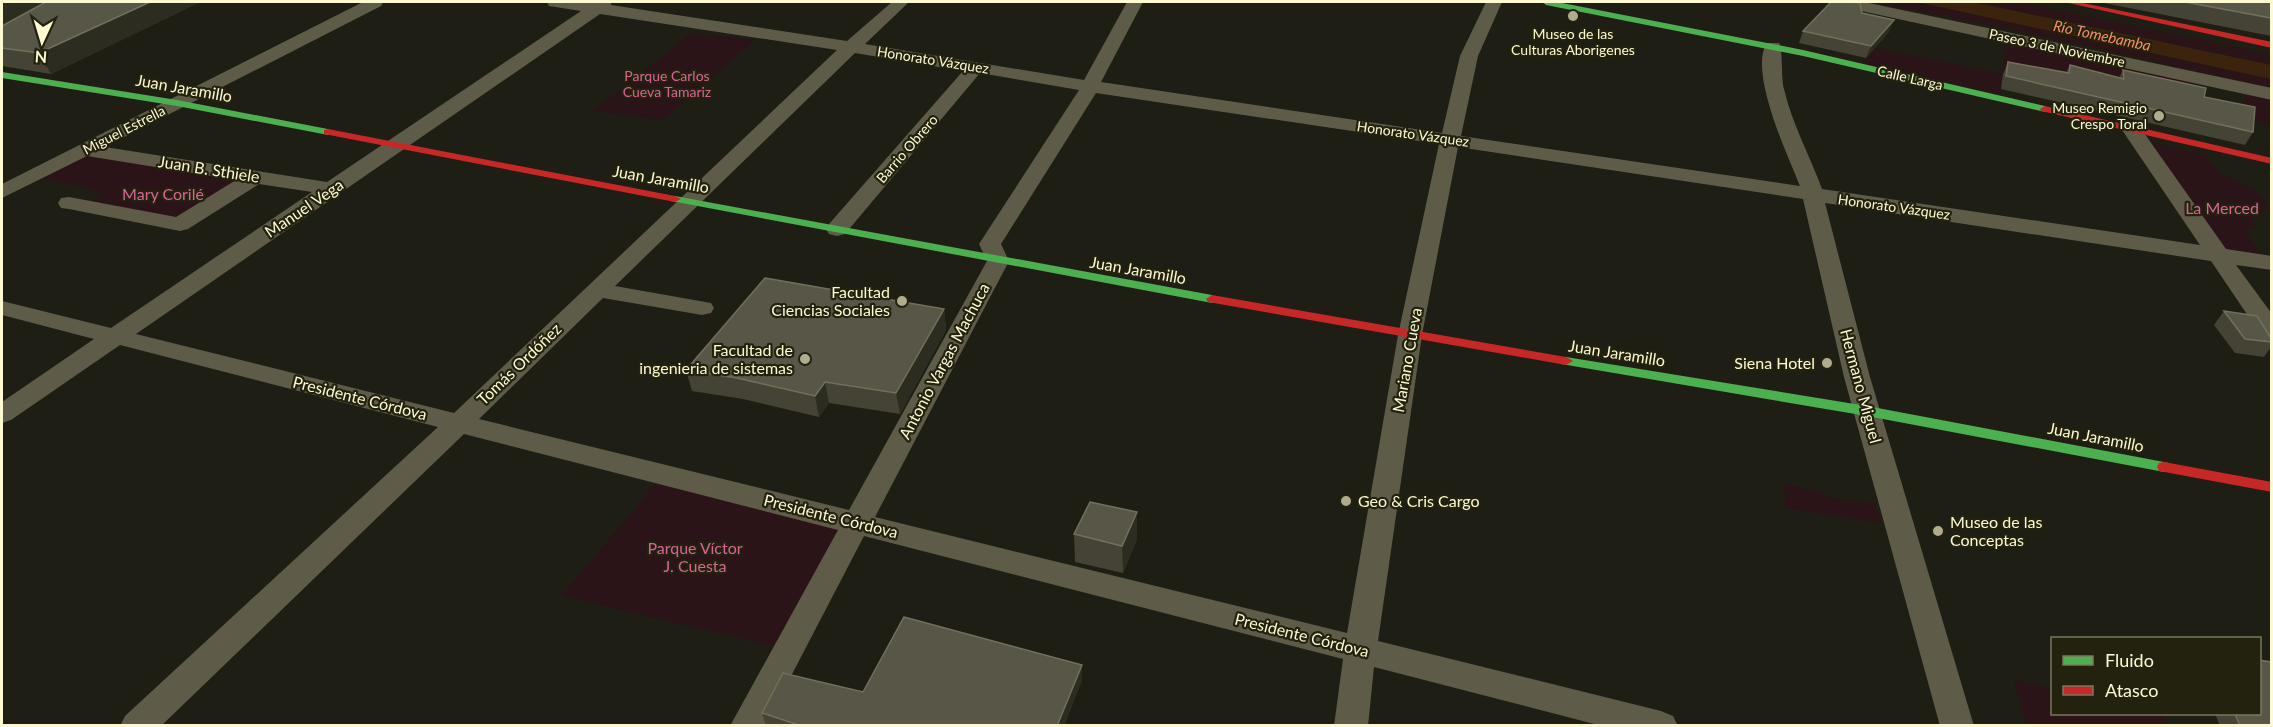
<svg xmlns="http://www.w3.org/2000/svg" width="2273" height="727" font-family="Lato,sans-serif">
	<rect width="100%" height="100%" fill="#1e1e14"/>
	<path fill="#2b1418" d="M 1875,2 L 1917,2 L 2271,79 L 2271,88 L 2038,35 Z
		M 1973,2 L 2019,2 L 2242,48 L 2271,55 L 2271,65 Z
		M 692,33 L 754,40 L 663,120 L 593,111 Z
		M 2005,40 L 2199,82 L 2199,100 L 2003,75 L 2000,94 L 1862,63 L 1875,48 L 2002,74 Z
		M 2244,92 L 2271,98 L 2271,125 L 2247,120 Z
		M 2138,139 L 2205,155 L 2220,173 L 2259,193 L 2268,207 L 2259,216 L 2250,218 L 2257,229 L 2244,228 L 2262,256 L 2215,249 Z
		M 88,155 L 241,181 L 171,221 L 86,204 L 102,195 L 86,187 L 43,179 Z
		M 660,478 L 848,524 L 779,647 L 562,596 Z
		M 1784,484 L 1824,493 L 1825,497 L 1875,504 L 1881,523 L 1786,508 Z
		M 2014,680 L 2052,689 L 2052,714 L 2163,714 L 2167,725 L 2026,725 Z"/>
	<path fill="#3c230d" d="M 1917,2 L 1973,2 L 2271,65 L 2271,79 Z"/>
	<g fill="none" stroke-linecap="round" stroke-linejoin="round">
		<path fill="#5f5b49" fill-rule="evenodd" d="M 363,2 L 383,2 L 381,6 L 105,147 L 327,182 L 581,11 L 549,6 L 547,2 L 611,2 L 611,5 L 847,41 L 892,2 L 909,2 L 865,44 L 1084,80 L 1127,2 L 1143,2 L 1101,82 L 1442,133 L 1460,56 L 1486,2 L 1502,2 L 1478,56 L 1461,136 L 1800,186 C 1788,156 1748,71 1767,43 L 1779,43 C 1783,48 1781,78 1784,89 C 1792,124 1810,156 1822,189 L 2200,245 L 2120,127 L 2123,123 L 2137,123 L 2226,249 L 2272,256 L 2272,270 L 2236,265 L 2272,314 L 2272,340 L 2263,338 L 2211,261 L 1825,203 L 1870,377 L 1974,726 L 1940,726 L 1844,377 L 1803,199 L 1458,147 L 1422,335 L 1378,641 L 1661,711 L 1673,716 L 1678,726 L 1602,726 L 1374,667 L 1368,726 L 1334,726 L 1343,659 L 864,536 L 765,726 L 730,726 L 838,530 L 464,434 L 161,726 L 120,726 L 125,716 L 438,427 L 120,345 L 11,420 L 2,423 L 2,402 L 94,339 L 2,315 L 2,301 L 111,328 L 312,192 L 259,184 L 188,229 L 180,231 L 69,209 L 61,208 L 58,203 L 61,198 L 69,197 L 176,217 L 236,180 L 87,156 L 2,198 L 2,184 ZM 600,14 L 837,50 L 454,413 L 136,334 ZM 855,53 L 963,71 L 829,224 L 826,229 L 829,234 L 837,236 L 845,234 L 980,73 L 1079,90 L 979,244 L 987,261 L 849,510 L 479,419 L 603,298 L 702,315 L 711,313 L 714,308 L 711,303 L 615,286 ZM 1096,93 L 1439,144 L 1398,335 L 1347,633 L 875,517 L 1009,261 L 1001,244 Z
			M 1835,2 L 1864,2 L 2272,88 L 2272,100 L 1843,7 Z"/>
		<path fill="#4caf50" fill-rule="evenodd" d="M 1542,2 L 1557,2 L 1803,50 L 2045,106 L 2050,109 L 2045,112 L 1803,56 L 1546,5 Z
			M 2,72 L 177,100 L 328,129 L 333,132 L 328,135 L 177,106 L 2,78 Z
			M 675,196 L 1212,295 L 1218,299 L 1212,303 L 671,201 L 671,197 Z
			M 1566,357 L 1867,406 L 2164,462 L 2169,463 L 2171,467 L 2169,471 L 2164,472 L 1867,416 L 1561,364 L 1559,361 L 1561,358 Z"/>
		<path fill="#c62828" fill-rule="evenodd" d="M 2064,2 L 2078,2 L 2272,42 L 2272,48 Z
			M 2045,106 L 2272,158 L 2272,164 L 2041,111 L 2040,109 Z
			M 328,129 L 675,196 L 681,199 L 675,202 L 324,134 L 324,130 Z
			M 1212,295 L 1566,357 L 1573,361 L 1566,365 L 1208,302 L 1206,299 Z
			M 2164,462 L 2272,482 L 2272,492 L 2159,471 L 2157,467 L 2159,463 Z"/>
	</g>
	<path fill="#444335" d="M 2,2 L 200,2 L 51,74 L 2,66 Z
		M 2099,2 L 2271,2 L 2271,36 Z
		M 1862,13 L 1889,32 L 1866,58 L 1799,43 L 1803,31 Z
		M 2008,62 L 2066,73 L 2070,65 L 2119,78 L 2123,70 L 2204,97 L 2253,132 L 2245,145 L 2001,89 L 2003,74 Z
		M 944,309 L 946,330 L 900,414 L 829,403 L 819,417 L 743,399 L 692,391 L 686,370 Z
		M 2224,311 L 2271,338 L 2271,347 L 2264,357 L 2235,353 L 2214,325 Z
		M 1074,534 L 1137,539 L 1123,573 L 1075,562 Z
		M 1082,680 L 1064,726 L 766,726 L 762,713 L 863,692 Z
		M 2215,714 L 2259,714 L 2271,726 L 2220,726 Z"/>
	<path fill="#2c2c21" d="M 4,2 L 50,2 L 2,29 L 2,3 Z
		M 150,2 L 200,2 L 51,74 L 39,53 Z
		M 1894,20 L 1889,32 L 1866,58 L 1871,46 Z
		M 944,309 L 946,330 L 900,414 L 896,393 Z
		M 825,382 L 829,403 L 819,417 L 815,396 Z
		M 1137,512 L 1137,539 L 1123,573 L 1122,546 Z
		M 1082,665 L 1082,680 L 1064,726 L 1057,726 Z"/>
	<path fill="#585646" stroke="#72705c" stroke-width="1.5" d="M 46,2 L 150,2 L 39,53 L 2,48 L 2,26 Z
		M 1831,2 L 1850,2 L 1860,3 L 1862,13 L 1894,20 L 1871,46 L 1803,31 Z
		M 2185,2 L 2271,2 L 2271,18 Z
		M 2008,62 L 2069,73 L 2070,65 L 2124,79 L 2123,70 L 2206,88 L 2204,97 L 2255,107 L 2253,132 L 2006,76 Z
		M 765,278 L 944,309 L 896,393 L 825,382 L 815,396 L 737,378 L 686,370 Z
		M 2224,311 L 2257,316 L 2271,338 L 2271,342 L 2245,339 Z
		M 1090,502 L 1137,512 L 1122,546 L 1074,534 Z
		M 904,617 L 1082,665 L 1057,726 L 802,726 L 762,713 L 783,673 L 863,692 Z
		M 2259,660 L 2271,662 L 2271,726 L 2240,726 L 2235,714 L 2259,714 Z"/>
	<g fill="#afac90" stroke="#23220f" stroke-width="2">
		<circle cx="1573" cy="16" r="6"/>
		<circle cx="2159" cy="116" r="6"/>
		<circle cx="902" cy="301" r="6"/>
		<circle cx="805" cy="359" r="6"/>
		<circle cx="1827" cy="363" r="6"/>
		<circle cx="1346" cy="501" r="6"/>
		<circle cx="1938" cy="531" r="6"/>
	</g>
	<g text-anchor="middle" stroke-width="4.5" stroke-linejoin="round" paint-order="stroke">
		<g font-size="14" fill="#fdf9d3" stroke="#23220f">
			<text x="1573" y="39">Museo de las<tspan x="1573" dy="16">Culturas Aborigenes</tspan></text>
			<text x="2147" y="113" text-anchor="end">Museo Remigio<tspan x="2147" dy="16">Crespo Toral</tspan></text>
		</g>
		<g font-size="14" fill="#fdf9d3" stroke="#23220f">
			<text transform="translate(2057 48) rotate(12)" y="5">Paseo 3 de Noviembre</text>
			<text transform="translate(933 60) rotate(9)" y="5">Honorato Vázquez</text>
			<text transform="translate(1910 78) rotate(13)" y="5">Calle Larga</text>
			<text transform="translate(124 130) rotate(-27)" y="5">Miguel Estrella</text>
			<text transform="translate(1413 134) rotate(8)" y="5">Honorato Vázquez</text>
			<text transform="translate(907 149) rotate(-49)" y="5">Barrio Obrero</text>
			<text transform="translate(1894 207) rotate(8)" y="5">Honorato Vázquez</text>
		</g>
		<g font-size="14" fill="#d96398" stroke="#23220f">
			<text x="667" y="81">Parque Carlos<tspan x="667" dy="16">Cueva Tamariz</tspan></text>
		</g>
		<g font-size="15" font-style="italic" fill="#f78d67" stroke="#23220f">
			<text transform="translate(2102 36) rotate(12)" y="5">Río Tomebamba</text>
		</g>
		<g font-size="16" fill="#fdf9d3" stroke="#23220f">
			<text transform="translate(184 88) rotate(10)" y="6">Juan Jaramillo</text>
			<text transform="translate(209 169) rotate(9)" y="6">Juan B. Sthiele</text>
			<text transform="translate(661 179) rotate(10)" y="6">Juan Jaramillo</text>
			<text transform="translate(304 208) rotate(-34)" y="6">Manuel Vega</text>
			<text transform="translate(1138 270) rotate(10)" y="6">Juan Jaramillo</text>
			<text transform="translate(1617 353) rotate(9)" y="6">Juan Jaramillo</text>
			<text transform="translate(1407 360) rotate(-80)" y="6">Mariano Cueva</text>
			<text transform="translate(944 361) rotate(-62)" y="6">Antonio Vargas Machuca</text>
			<text transform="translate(519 364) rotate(-44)" y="6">Tomás Ordóñez</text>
			<text transform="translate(1861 386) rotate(75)" y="6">Hermano Miguel</text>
			<text transform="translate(360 398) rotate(14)" y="6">Presidente Córdova</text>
			<text transform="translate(2096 437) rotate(11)" y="6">Juan Jaramillo</text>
			<text transform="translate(831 516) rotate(14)" y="6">Presidente Córdova</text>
			<text transform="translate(1302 635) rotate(14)" y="6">Presidente Córdova</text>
		</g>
		<g font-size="16" fill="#d96398" stroke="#23220f">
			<text x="163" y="200">Mary Corilé</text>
			<text x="2222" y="214">La Merced</text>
			<text x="695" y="554">Parque Víctor<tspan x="695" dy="18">J. Cuesta</tspan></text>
		</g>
		<g font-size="16" fill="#fdf9d3" stroke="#23220f" text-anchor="end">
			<text x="890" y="298">Facultad<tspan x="890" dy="18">Ciencias Sociales</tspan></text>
			<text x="793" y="356">Facultad de<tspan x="793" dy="18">ingenieria de sistemas</tspan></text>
			<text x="1815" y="369">Siena Hotel</text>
			<text x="1358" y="507" text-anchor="start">Geo &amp; Cris Cargo</text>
			<text x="1950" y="528" text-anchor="start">Museo de las<tspan x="1950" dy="18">Conceptas</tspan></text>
		</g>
	</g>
	<rect width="2273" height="727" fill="none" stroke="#fdf9d3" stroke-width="6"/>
	<rect x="2051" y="637" width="210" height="78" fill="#23220f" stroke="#7a785d" stroke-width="1.5"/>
	<rect x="2063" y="656" width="30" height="9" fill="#4caf50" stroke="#7a785d" stroke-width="1.5"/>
	<text x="2105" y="667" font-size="18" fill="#fdf9d3">Fluido</text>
	<rect x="2063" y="686" width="30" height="9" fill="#c62828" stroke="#7a785d" stroke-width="1.5"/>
	<text x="2105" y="697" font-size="18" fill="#fdf9d3">Atasco</text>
	<g transform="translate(42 42) rotate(184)" stroke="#23220f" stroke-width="4.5" paint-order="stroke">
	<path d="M0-4.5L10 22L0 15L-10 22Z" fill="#fdf9d3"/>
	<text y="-9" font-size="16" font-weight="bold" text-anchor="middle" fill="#fdf9d3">N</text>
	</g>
</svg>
